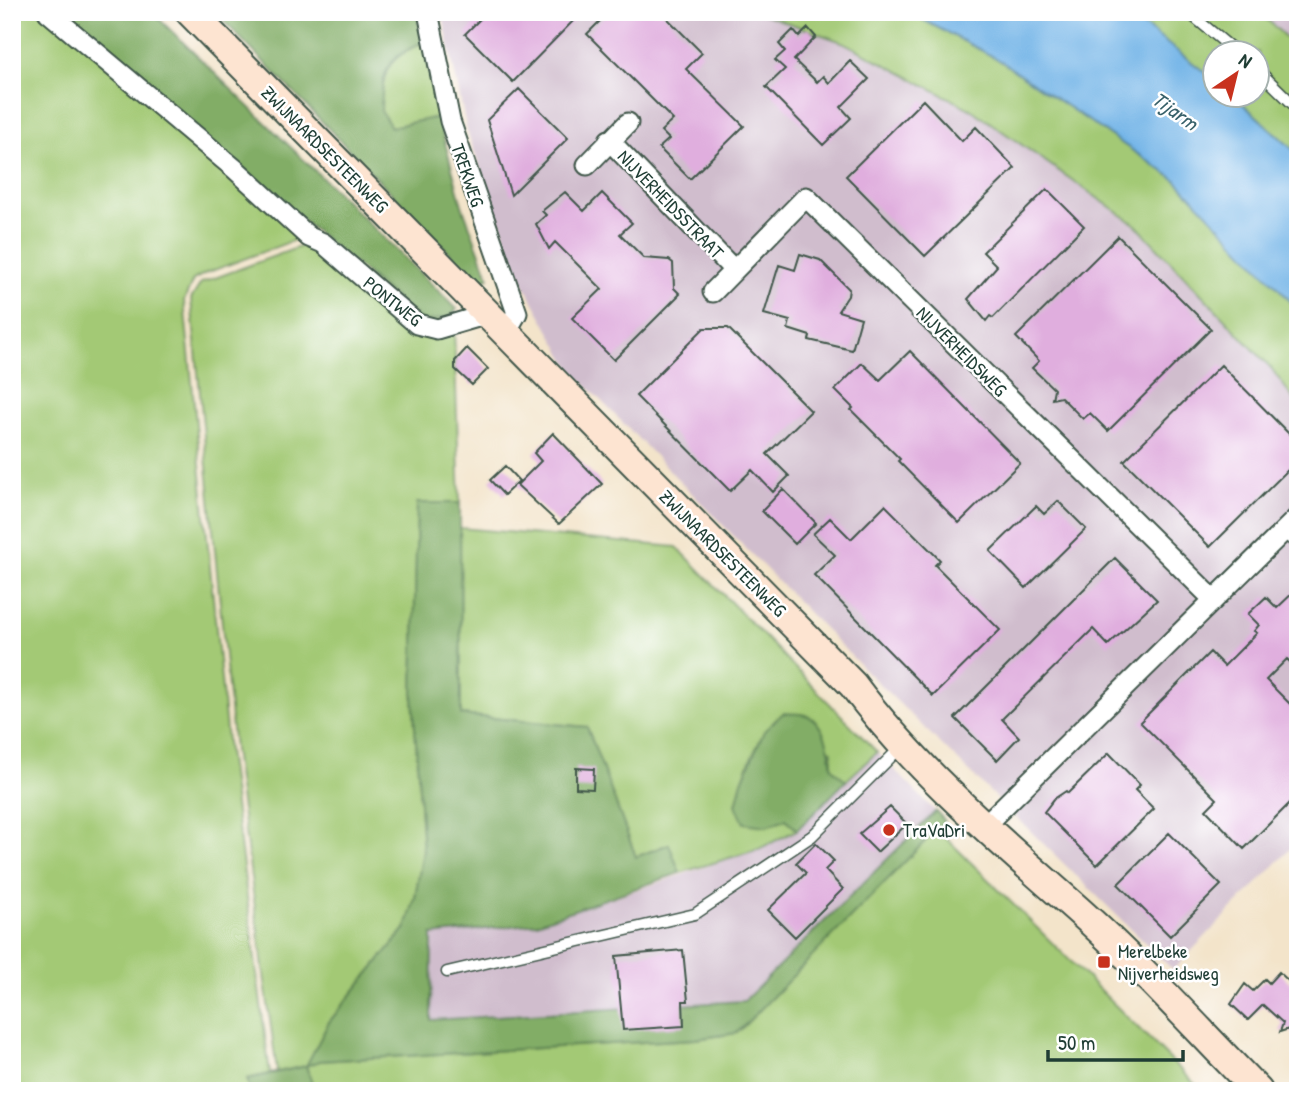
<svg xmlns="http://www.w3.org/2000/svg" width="1310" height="1103" font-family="'Patrick Hand',sans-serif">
	<rect width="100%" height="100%" fill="#fff"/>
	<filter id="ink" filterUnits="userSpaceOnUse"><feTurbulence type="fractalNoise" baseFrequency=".0143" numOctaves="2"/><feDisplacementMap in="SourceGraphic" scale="14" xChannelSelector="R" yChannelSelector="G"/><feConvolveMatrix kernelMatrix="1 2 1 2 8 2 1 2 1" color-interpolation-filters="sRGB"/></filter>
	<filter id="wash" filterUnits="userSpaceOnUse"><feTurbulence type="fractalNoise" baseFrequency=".00686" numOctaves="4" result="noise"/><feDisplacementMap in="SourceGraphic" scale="28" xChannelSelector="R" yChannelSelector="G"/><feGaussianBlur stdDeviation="1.57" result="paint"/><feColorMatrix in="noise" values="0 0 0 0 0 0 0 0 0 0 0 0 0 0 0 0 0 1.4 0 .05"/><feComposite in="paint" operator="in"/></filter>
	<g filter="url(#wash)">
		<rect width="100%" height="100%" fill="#f3e4ca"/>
		<path fill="#d0bdcd" d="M 442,12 L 758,12 L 845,43 L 972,110 L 1136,226 L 1271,368 L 1298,405 L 1298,841 L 1173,970 L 866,671 L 572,371 L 519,276 L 467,131 Z
			M 1259,12 L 1298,12 L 1298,49 Z
			M 877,752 L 945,821 L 737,1033 L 400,1056 L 431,1020 L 432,935 L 537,923 L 759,849 L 797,830 Z"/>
		<path fill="#a3c974" stroke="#618354" stroke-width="2" d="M 12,12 L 54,12 L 306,236 L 206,273 L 193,280 L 184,301 L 228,751 L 270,1074 L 247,1079 L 251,1091 L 12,1091 Z
			M 758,12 L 908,12 L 996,58 L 1176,180 L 1298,309 L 1298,405 L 1271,368 L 1136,225 L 972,110 L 845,43 Z
			M 1126,12 L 1259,12 L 1298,49 L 1298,154 L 1233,95 L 1258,94 L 1258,52 L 1216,52 L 1215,80 Z
			M 423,42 L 438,117 L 391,127 L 380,111 C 384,69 384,61 423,42 Z
			M 302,246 L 313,246 L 454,329 L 460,503 L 417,503 L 413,696 L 423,851 L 415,898 L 406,928 L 329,1022 L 307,1065 L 320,1061 L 696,1039 L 737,1033 L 937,829 L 1202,1091 L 315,1091 L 306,1066 L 277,1072 L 234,750 L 191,299 L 201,283 Z
			M 460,528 L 677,547 L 877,752 L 846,781 L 832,768 L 832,751 L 783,714 C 756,739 744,769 736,805 L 766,826 L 786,818 L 797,830 L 759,849 L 680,873 L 668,844 L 636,857 L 587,727 L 461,715 Z"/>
		<path fill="#82ad66" stroke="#50754d" stroke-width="2" d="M 54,12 L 152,12 L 457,309 L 450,317 L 424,322 Z
			M 215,12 L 416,12 L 423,42 C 384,61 383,69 381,111 L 391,127 L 438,117 L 462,205 L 489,278 L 478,282 Z
			M 417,503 L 460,503 L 461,715 L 587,727 L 636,857 L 669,844 L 680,873 L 537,923 L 432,935 L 431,1020 L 744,1001 L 936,811 L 945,821 L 737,1033 L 696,1039 L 320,1061 L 306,1066 L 315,1091 L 251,1091 L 247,1079 L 306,1066 L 329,1022 L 406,928 L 415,898 L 423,851 L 413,696 Z
			M 783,713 C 790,714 799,713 806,715 C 824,721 831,752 832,768 L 846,781 L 797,830 L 786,819 L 766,826 L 744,823 L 736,805 L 742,781 L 764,731 Z"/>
		<path fill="#72b4e7" stroke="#48788e" stroke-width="2" d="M 908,12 L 1126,12 L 1215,80 L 1216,94 L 1233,95 L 1298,154 L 1298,309 L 1176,180 L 996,58 Z"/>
		<g id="blocks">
			<path fill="#e0aede" d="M 487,12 L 582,12 L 513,82 L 465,34 Z
				M 609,12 L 661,12 L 702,53 L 686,69 L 744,126 L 690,179 L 659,148 L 669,139 L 661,131 L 673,120 L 587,34 Z
				M 808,28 L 816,37 L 794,60 L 817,82 L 823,76 L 829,83 L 850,61 L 869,79 L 841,107 L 851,118 L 823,145 L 766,87 L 785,69 L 775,60 L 785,51 L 779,44 L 793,30 L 799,37 Z
				M 519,89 L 568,138 L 511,195 L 487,120 Z
				M 923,100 L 962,141 L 976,127 L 1015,168 L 925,256 L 846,176 Z
				M 1047,189 L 1084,226 L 993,318 L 990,316 L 986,321 L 968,299 L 997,266 L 983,252 Z
				M 565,192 L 584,211 L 602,193 L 632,223 L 620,234 L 644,258 L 669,260 L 673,263 L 674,288 L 680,294 L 614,360 L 572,318 L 602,289 L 555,242 L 549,249 L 536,224 L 546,215 L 542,211 Z
				M 1118,236 L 1211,329 L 1108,431 L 1090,413 L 1083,419 L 1061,397 L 1052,399 L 1054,389 L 1032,368 L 1039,361 L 1016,337 Z
				M 800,254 L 820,260 L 849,289 L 848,296 L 838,311 L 861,318 L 852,350 L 809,340 L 810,336 L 788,329 L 790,321 L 764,314 L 779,265 L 795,270 Z
				M 704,328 L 728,328 L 811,411 L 767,454 L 789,476 L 773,492 L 752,470 L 730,491 L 636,396 Z
				M 467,348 L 488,369 L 472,385 L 455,369 L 455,361 Z
				M 910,351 L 1020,463 L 959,523 L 898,461 L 900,459 L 851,410 L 853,408 L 835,390 L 862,363 L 880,380 Z
				M 1221,365 L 1298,443 L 1298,460 L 1210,547 L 1124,461 Z
				M 553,433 L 602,484 L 559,524 L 517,485 L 541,461 L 534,453 Z
				M 505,466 L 519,481 L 504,495 L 490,480 Z
				M 783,489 L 816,523 L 795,544 L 762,511 Z
				M 1058,501 L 1086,529 L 1026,588 L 990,551 L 1036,506 L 1044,514 Z
				M 885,505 L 940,560 L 935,565 L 1000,630 L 933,696 L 814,575 L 835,555 L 813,534 L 830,518 L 851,539 Z
				M 1115,558 L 1157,600 L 1108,645 L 1093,629 L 1002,719 L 1019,737 L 997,760 L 955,718 Z
				M 1298,588 L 1298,670 L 1287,659 L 1266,680 L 1298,712 L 1298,795 L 1244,849 L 1206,810 L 1217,799 L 1140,722 L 1210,652 L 1224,666 L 1257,633 L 1254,631 L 1259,625 L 1248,614 L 1266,597 L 1277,608 Z
				M 1109,753 L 1140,785 L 1135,790 L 1154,809 L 1097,865 L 1044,812 L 1054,799 L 1066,791 L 1068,793 Z
				M 576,768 L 594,769 L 593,789 L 576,788 Z
				M 890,807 L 907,824 L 877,852 L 859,834 Z
				M 1169,833 L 1221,885 L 1170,936 L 1118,884 Z
				M 816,843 L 834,861 L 825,870 L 843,889 L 795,937 L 768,910 L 806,873 L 796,863 Z
				M 683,950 L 688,1001 L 683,1001 L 684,1026 L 623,1030 L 616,956 Z
				M 1279,972 L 1298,990 L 1298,1038 L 1289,1029 L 1280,1032 L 1283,1023 L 1263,1005 L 1248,1020 L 1231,1004 L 1245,984 L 1253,991 L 1265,979 L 1269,983 Z"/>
		</g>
	</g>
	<g filter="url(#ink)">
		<use href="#blocks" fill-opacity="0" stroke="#3f564a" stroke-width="2"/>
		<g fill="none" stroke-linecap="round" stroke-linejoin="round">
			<g stroke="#3f564a" stroke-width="13">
				<path id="lane" d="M 1188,12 L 1236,52
					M 1258,70 L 1298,109
					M 1283,531 L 1298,546
					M 447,972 L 695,914 L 812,836 L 901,747"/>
			</g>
			<g stroke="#3f564a" stroke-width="23">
				<path id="street" d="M 48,12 L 235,169 L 309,237 L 323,243 L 417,324 L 437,329 L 488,314
					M 428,12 L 450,121 L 517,313 L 506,332
					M 609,140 L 733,269
					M 587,165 L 628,123
					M 713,292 L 806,197 L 1213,599
					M 984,826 L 1298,517"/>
			</g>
			<g stroke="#3f564a" stroke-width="32">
				<path id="secondary" d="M 190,12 L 853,685 C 916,770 999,840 1078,910 C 1141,966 1199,1031 1258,1091"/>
			</g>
			<use href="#lane" stroke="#fff" stroke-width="10"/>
			<use href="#street" stroke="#fff" stroke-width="19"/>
			<use href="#secondary" stroke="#fde4d1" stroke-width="28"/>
		</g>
	</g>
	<g fill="#c8321e" stroke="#fff" stroke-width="2.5">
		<circle cx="889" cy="830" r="7"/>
		<rect x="1097" y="955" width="14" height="14" rx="3.5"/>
	</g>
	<g text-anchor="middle" stroke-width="5" stroke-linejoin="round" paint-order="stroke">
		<g font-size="19" fill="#1f3d34" stroke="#fff">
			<text transform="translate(325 149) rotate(45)" y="7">ZWIJNAARDSESTEENWEG</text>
			<text transform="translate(468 175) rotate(71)" y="7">TREKWEG</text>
			<text transform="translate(671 204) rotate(46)" y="7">NIJVERHEIDSSTRAAT</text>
			<text transform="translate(393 301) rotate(38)" y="7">PONTWEG</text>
			<text transform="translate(962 351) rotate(45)" y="7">NIJVERHEIDSWEG</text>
			<text transform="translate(723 553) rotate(45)" y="7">ZWIJNAARDSESTEENWEG</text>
		</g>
		<g font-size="19" fill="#1f3d34" stroke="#fff" text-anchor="start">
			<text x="903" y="837">TraVaDri</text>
			<text x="1118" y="958">Merelbeke<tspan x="1118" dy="22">Nijverheidsweg</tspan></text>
		</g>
		<g font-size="21" font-style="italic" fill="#38616a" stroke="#fff">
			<text transform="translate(1175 111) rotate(35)" y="7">Tijarm</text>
		</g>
	</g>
	<rect width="1310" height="1103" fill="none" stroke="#fff" stroke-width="42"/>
	<g transform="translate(1236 74) rotate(35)"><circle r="33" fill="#ffffff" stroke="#a5b1ae" stroke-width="2"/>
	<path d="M0-5L12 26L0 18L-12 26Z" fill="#c8321e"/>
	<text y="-10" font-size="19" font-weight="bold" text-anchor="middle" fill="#1f3d34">N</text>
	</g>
	<path d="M1048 1050v10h135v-10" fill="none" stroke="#1f3d34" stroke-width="3.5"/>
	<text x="1058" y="1050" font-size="21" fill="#1f3d34" stroke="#ffffff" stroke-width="5" paint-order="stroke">50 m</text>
</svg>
